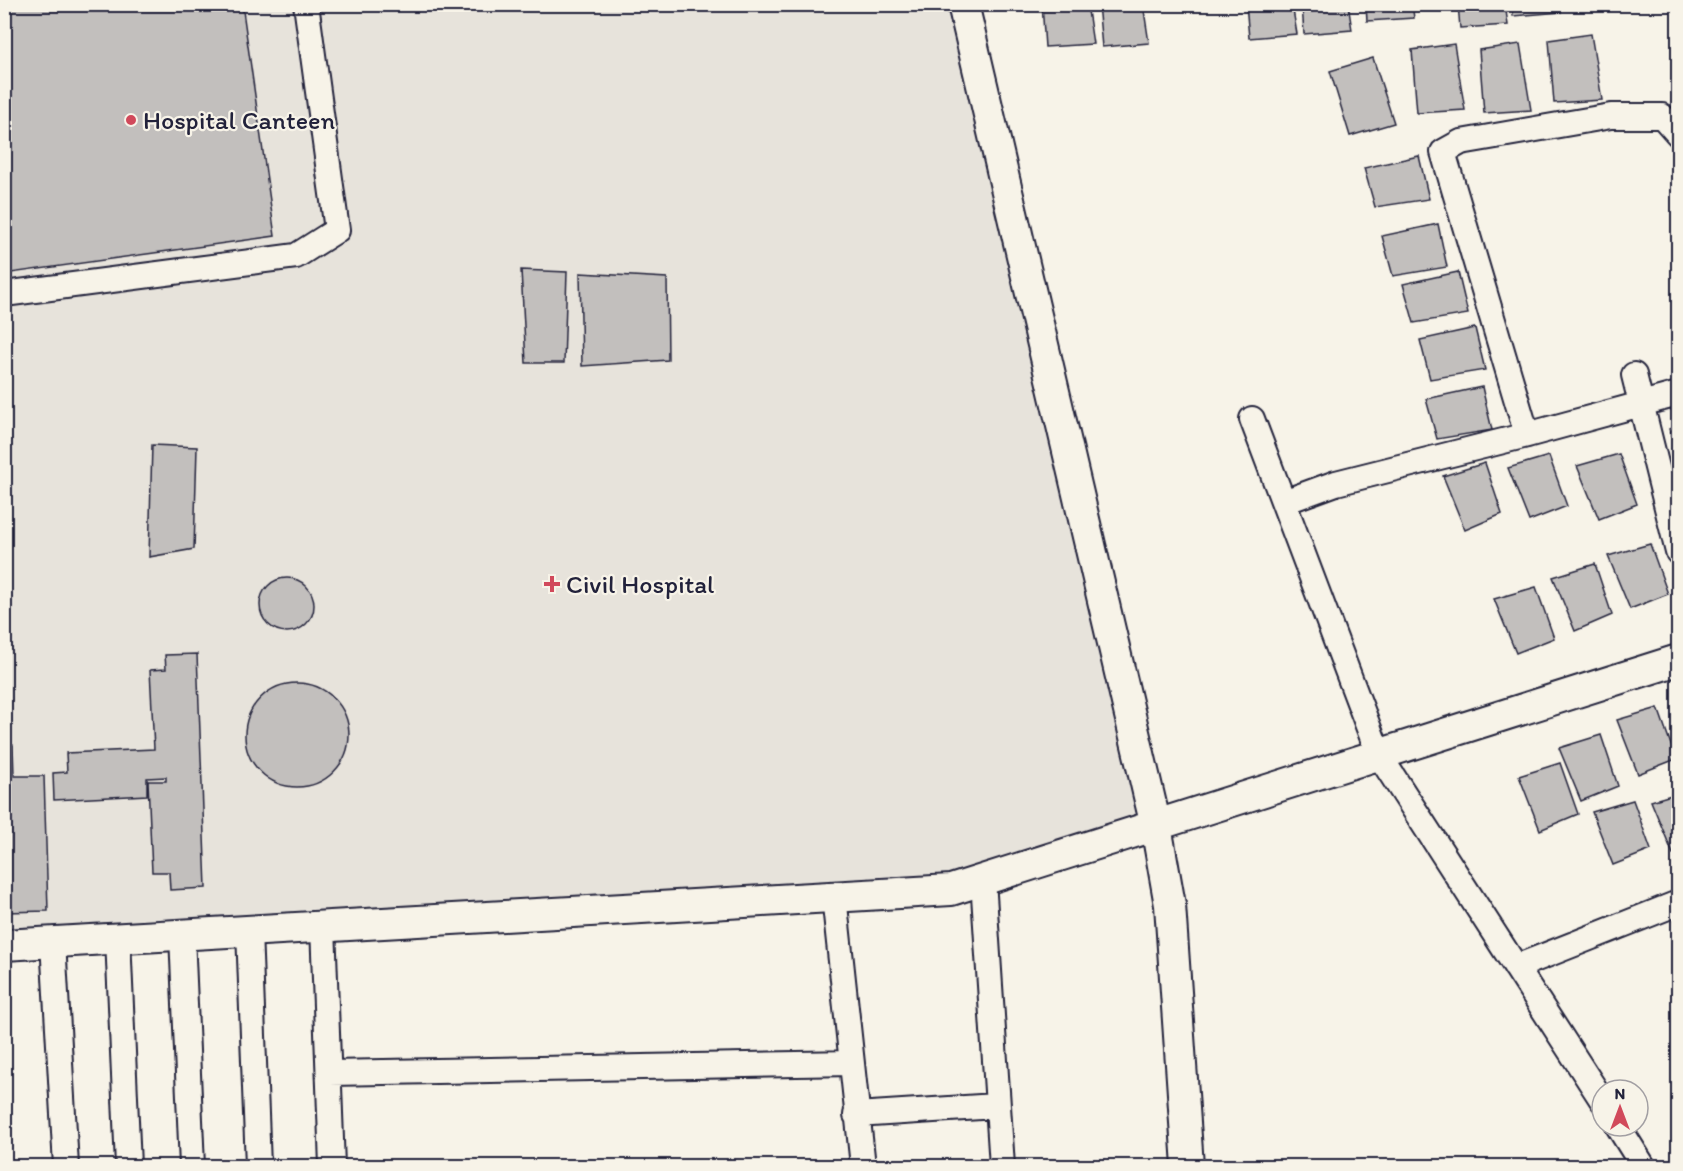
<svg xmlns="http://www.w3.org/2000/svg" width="1683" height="1171" font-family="Itim,sans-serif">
	<rect width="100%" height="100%" fill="#f7f3e8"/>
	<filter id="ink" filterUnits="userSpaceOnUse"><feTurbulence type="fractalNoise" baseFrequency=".0167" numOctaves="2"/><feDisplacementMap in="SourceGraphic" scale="12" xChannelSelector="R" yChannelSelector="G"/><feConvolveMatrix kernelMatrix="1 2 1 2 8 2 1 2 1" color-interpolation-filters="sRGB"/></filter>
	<g filter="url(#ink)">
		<path fill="#e7e3db" d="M 5,5 L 963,5 L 1156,826 L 932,885 L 5,943 Z"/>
		<path fill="#c2bfbd" stroke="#22223b" stroke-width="1.5" d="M 4,4 L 242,4 L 275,236 L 4,274 Z
			M 1042,4 L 1087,4 L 1093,44 L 1045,47 Z
			M 1098,4 L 1143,4 L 1149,43 L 1102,47 Z
			M 1246,4 L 1292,4 L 1297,34 L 1249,38 Z
			M 1302,4 L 1348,4 L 1352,30 L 1304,34 Z
			M 1366,4 L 1412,4 L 1414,18 L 1367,21 Z
			M 1458,4 L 1505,4 L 1508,25 L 1460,28 Z
			M 1512,4 L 1560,4 L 1561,12 L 1513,16 Z
			M 1591,34 L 1602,100 L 1554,103 L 1549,40 Z
			M 1454,44 L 1465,110 L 1417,113 L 1412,50 Z
			M 1520,44 L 1531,110 L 1484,113 L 1479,50 Z
			M 1373,58 L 1394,123 L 1350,136 L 1330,71 Z
			M 1419,156 L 1429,199 L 1375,207 L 1364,168 Z
			M 1438,224 L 1447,267 L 1393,276 L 1382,236 Z
			M 521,270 L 567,272 L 564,363 L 526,363 Z
			M 1458,272 L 1468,314 L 1414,323 L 1403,284 Z
			M 580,273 L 667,278 L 668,360 L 582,366 Z
			M 1475,328 L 1485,370 L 1430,379 L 1420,340 Z
			M 1482,387 L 1492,430 L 1437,439 L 1426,399 Z
			M 1678,426 L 1678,451 L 1669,429 Z
			M 152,445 L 197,447 L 194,549 L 149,557 Z
			M 1619,454 L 1637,504 L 1599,519 L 1577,466 Z
			M 1549,456 L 1567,506 L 1529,521 L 1508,468 Z
			M 1485,463 L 1502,514 L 1465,530 L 1443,476 Z
			M 1650,544 L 1668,594 L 1630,609 L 1608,556 Z
			M 1595,564 L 1612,615 L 1575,631 L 1553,577 Z
			M260 605a27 27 0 1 1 54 0a27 27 0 1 1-54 0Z
			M 1536,587 L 1554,638 L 1516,653 L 1494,599 Z
			M 197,654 L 206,888 L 170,890 L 169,872 L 152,872 L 148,781 L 166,781 L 166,777 L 147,778 L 147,795 L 54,800 L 53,773 L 67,772 L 66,753 L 154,749 L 150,670 L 166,669 L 165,655 Z
			M245 735a52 52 0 1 1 104 0a52 52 0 1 1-104 0Z
			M 1658,708 L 1676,759 L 1638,774 L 1617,720 Z
			M 1601,735 L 1618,786 L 1581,801 L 1559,748 Z
			M 4,745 L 13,745 L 14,776 L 44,776 L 48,911 L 4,912 Z
			M 1560,763 L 1578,814 L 1540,830 L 1519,776 Z
			M 1678,793 L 1678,852 L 1673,854 L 1651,801 Z
			M 1633,800 L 1651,850 L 1613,865 L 1592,812 Z"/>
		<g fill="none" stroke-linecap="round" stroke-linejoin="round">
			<g stroke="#22223b" stroke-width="28">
				<path id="minor" d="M 4,294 L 296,256 L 337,230 L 306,4
					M 1634,375 L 1678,552
					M 1252,419 L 1379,755 L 1602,1100
					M 1527,435 L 1443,152 L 1461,142 L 1611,116 L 1662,116 L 1678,134
					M 1284,502 L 1336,483 L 1527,435 L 1678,394
					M 983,880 L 1002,1166
					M 834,896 L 863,1166
					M 323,926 L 332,1166
					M 249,931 L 258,1166
					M 182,935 L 192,1166
					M 118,938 L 128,1166
					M 53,942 L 66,1166
					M 1516,967 L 1678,903
					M 330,1073 L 852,1063
					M 856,1115 L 996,1106
					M 1618,1126 L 1643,1166"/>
			</g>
			<g stroke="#22223b" stroke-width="34">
				<path id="tertiary" d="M 963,4 L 1156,826 L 1170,905 L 1188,1166
					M 4,945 L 951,890 L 1678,660"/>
			</g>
			<use href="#minor" stroke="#f7f3e8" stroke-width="24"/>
			<use href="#tertiary" stroke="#f7f3e8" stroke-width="30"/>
		</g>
	</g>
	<g fill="#d1495b" stroke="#f7f3e8" stroke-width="2">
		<circle cx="131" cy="120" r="6"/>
		<path d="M549 575h6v6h6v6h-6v6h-6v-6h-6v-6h6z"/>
	</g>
	<g text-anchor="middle" stroke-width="4.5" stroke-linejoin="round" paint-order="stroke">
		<g font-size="26" fill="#22223b" stroke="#f7f3e8" text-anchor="start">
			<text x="143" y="129">Hospital Canteen</text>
			<text x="566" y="593">Civil Hospital</text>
		</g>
	</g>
	<rect width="1683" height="1171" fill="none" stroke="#f7f3e8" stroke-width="24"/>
	<rect x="12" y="12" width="1659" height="1147" fill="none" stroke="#22223b" stroke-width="2" filter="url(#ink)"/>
	<g transform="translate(1620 1108)"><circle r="28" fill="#f7f3e8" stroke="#a29fa3" stroke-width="1.5"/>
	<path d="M0-4.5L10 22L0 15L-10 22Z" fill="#d1495b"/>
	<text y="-9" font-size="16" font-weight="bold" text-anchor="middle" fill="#22223b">N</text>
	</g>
</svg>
